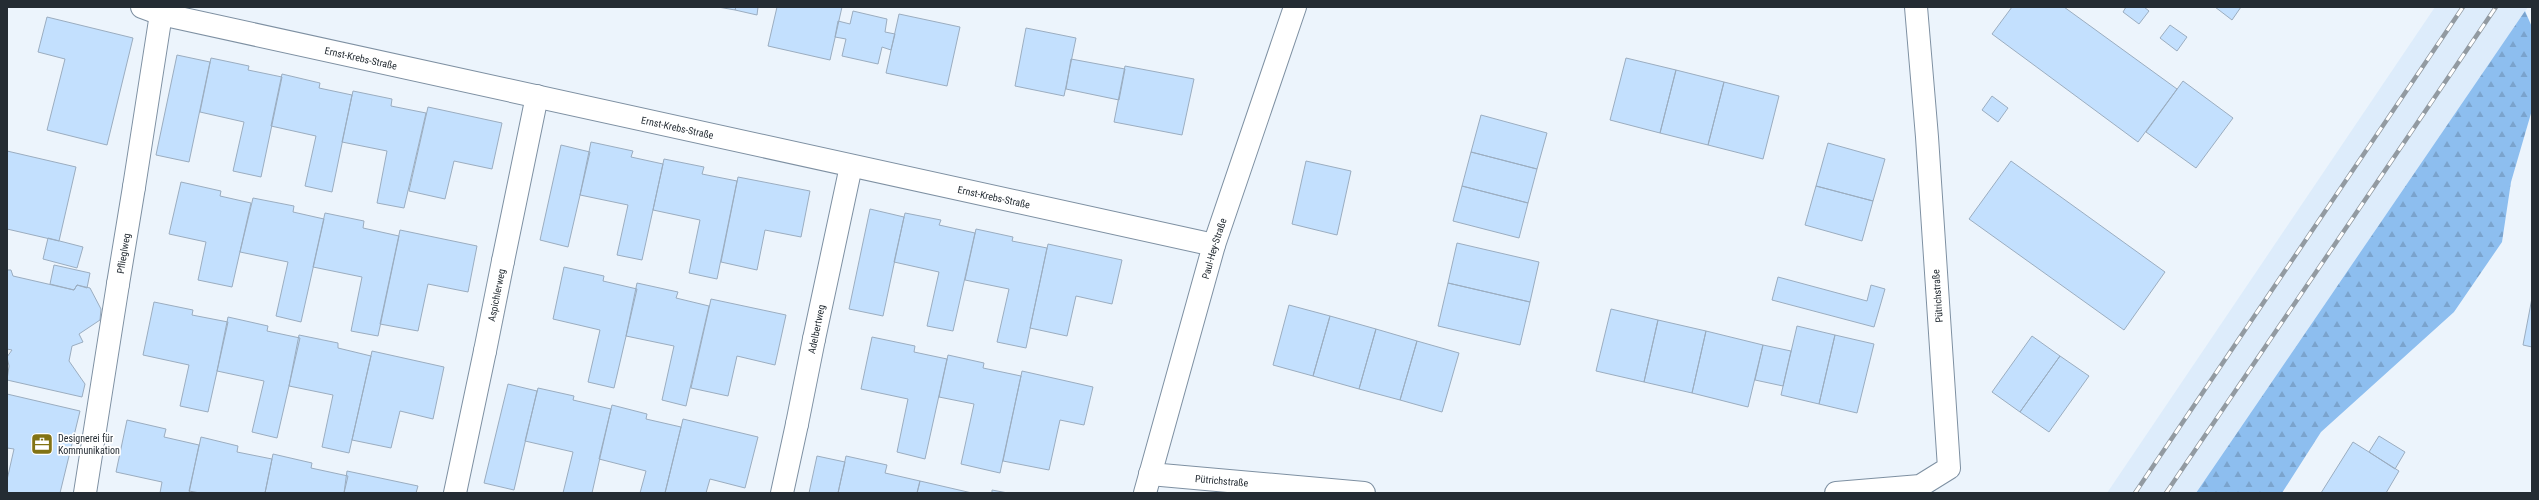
<svg xmlns="http://www.w3.org/2000/svg" width="2539" height="500" font-family="'Roboto Condensed',sans-serif">
	<defs>
		<pattern id="forest-firs" width="22" height="20" patternUnits="userSpaceOnUse"><rect width="22" height="20" fill="#8dbeef"/><path d="M5 1l3.5 6h-7zM16 11l3.5 6h-7z" fill="#7aa3cd"/></pattern>
	</defs>
	<rect width="100%" height="100%" fill="#ecf4fc"/>
	<path fill="#ddecfb" d="M 2435,7 L 2528,7 L 2196,493 L 2107,493 Z"/>
	<path fill="url(#forest-firs)" d="M 2525,11 L 2532,27 L 2532,110 L 2511,182 L 2502,242 L 2454,312 L 2321,432 L 2282,493 L 2196,493 Z"/>
	<path fill="#c3e0fe" stroke="#9badc0" d="M 718,7 L 736,7 L 735,10 Z
		M 736,7 L 758,7 L 757,15 L 735,10 Z
		M 777,7 L 842,7 L 830,60 L 768,46 Z
		M 2012,7 L 2064,7 L 2177,89 L 2138,142 L 1992,34 Z
		M 2126,7 L 2144,7 L 2149,11 L 2139,24 L 2123,12 Z
		M 2215,7 L 2241,7 L 2232,20 Z
		M 853,11 L 887,19 L 885,32 L 895,34 L 891,50 L 882,47 L 878,64 L 842,56 L 846,39 L 835,37 L 838,21 L 850,24 Z
		M 899,14 L 960,27 L 947,86 L 886,73 Z
		M 47,17 L 133,38 L 107,145 L 47,130 L 65,59 L 38,52 Z
		M 2170,25 L 2187,37 L 2177,51 L 2160,38 Z
		M 1026,28 L 1076,38 L 1064,96 L 1015,86 Z
		M 177,55 L 210,62 L 189,162 L 156,155 Z
		M 211,58 L 249,66 L 248,70 L 282,77 L 261,177 L 233,171 L 244,122 L 200,112 Z
		M 1626,58 L 1676,70 L 1660,133 L 1610,120 Z
		M 1071,59 L 1125,69 L 1119,100 L 1066,89 Z
		M 1125,66 L 1194,79 L 1182,135 L 1114,122 Z
		M 1676,70 L 1724,82 L 1708,145 L 1660,133 Z
		M 282,74 L 320,83 L 319,88 L 352,95 L 332,192 L 305,186 L 316,136 L 271,126 Z
		M 2183,81 L 2233,118 L 2196,168 L 2146,132 Z
		M 1724,82 L 1779,96 L 1763,159 L 1708,145 Z
		M 353,91 L 392,99 L 391,106 L 426,113 L 404,208 L 377,203 L 387,151 L 342,142 Z
		M 1992,96 L 2008,108 L 1998,122 L 1982,110 Z
		M 428,107 L 502,123 L 492,169 L 454,161 L 445,199 L 409,191 Z
		M 1481,115 L 1547,133 L 1537,169 L 1471,152 Z
		M 591,142 L 633,151 L 631,157 L 663,164 L 642,260 L 617,255 L 628,205 L 580,195 Z
		M 1828,143 L 1885,159 L 1873,201 L 1816,186 Z
		M 561,145 L 590,152 L 568,247 L 540,240 Z
		M 7,151 L 76,167 L 59,241 L 7,229 Z
		M 1471,152 L 1537,169 L 1528,203 L 1462,186 Z
		M 664,159 L 704,167 L 702,174 L 737,181 L 717,279 L 689,273 L 700,220 L 653,210 Z
		M 1306,161 L 1351,171 L 1337,235 L 1292,224 Z
		M 2011,161 L 2165,272 L 2124,330 L 1969,219 Z
		M 738,177 L 810,191 L 801,237 L 765,230 L 757,270 L 721,262 Z
		M 181,182 L 221,191 L 220,196 L 251,203 L 232,287 L 198,280 L 206,242 L 169,234 Z
		M 1462,186 L 1528,203 L 1519,238 L 1453,221 Z
		M 1816,186 L 1873,201 L 1862,241 L 1805,225 Z
		M 253,198 L 294,206 L 293,212 L 324,219 L 301,322 L 276,316 L 288,262 L 240,252 Z
		M 870,209 L 904,217 L 883,316 L 849,309 Z
		M 325,213 L 364,221 L 363,228 L 399,236 L 378,336 L 351,331 L 362,277 L 313,267 Z
		M 905,213 L 941,220 L 939,225 L 975,233 L 953,331 L 927,326 L 939,272 L 894,262 Z
		M 976,229 L 1013,237 L 1012,241 L 1047,248 L 1026,348 L 997,342 L 1009,289 L 965,280 Z
		M 400,230 L 477,246 L 468,292 L 428,284 L 418,331 L 380,324 Z
		M 48,238 L 83,247 L 77,268 L 43,259 Z
		M 1457,243 L 1539,262 L 1530,302 L 1448,283 Z
		M 1048,244 L 1122,260 L 1112,304 L 1076,296 L 1067,336 L 1030,328 Z
		M 54,265 L 90,273 L 87,288 L 77,285 L 74,290 L 50,284 Z
		M 564,267 L 604,276 L 603,281 L 637,289 L 614,388 L 588,382 L 600,330 L 553,319 Z
		M 7,270 L 11,270 L 13,276 L 74,290 L 77,285 L 90,288 L 101,309 L 100,320 L 79,334 L 83,342 L 72,346 L 69,361 L 85,384 L 82,397 L 7,380 L 9,366 L 7,357 L 12,350 L 7,349 Z
		M 1778,277 L 1867,301 L 1871,285 L 1885,289 L 1874,327 L 1772,300 Z
		M 637,283 L 678,292 L 676,298 L 709,306 L 686,406 L 662,400 L 674,346 L 626,336 Z
		M 1448,283 L 1530,302 L 1520,345 L 1438,326 Z
		M 2532,298 L 2532,347 L 2523,345 Z
		M 711,299 L 786,315 L 775,365 L 737,356 L 728,396 L 691,388 Z
		M 154,302 L 193,310 L 192,315 L 228,322 L 208,412 L 180,406 L 189,365 L 143,355 Z
		M 1289,305 L 1330,316 L 1313,376 L 1273,365 Z
		M 1611,309 L 1658,320 L 1644,382 L 1596,371 Z
		M 1330,316 L 1376,329 L 1359,389 L 1313,376 Z
		M 228,317 L 268,326 L 267,331 L 300,338 L 277,438 L 252,432 L 264,381 L 217,371 Z
		M 1658,320 L 1706,331 L 1692,393 L 1644,382 Z
		M 1797,326 L 1835,335 L 1819,404 L 1781,395 Z
		M 1376,329 L 1417,341 L 1400,400 L 1359,389 Z
		M 1706,331 L 1763,345 L 1748,407 L 1692,393 Z
		M 299,335 L 338,343 L 338,348 L 371,356 L 349,453 L 322,447 L 333,395 L 289,386 Z
		M 1835,335 L 1874,344 L 1857,413 L 1819,404 Z
		M 2032,336 L 2060,356 L 2020,412 L 1992,392 Z
		M 872,337 L 915,346 L 914,352 L 947,359 L 925,459 L 897,452 L 908,399 L 861,389 Z
		M 1417,341 L 1459,353 L 1442,412 L 1400,400 Z
		M 1763,345 L 1791,351 L 1783,386 L 1755,380 Z
		M 372,351 L 444,367 L 433,419 L 400,411 L 391,448 L 352,440 Z
		M 948,355 L 984,363 L 983,368 L 1021,376 L 1000,473 L 961,464 L 974,404 L 939,397 Z
		M 2060,356 L 2089,376 L 2049,432 L 2020,412 Z
		M 1022,371 L 1093,387 L 1084,425 L 1060,420 L 1049,470 L 1003,461 Z
		M 508,384 L 537,391 L 514,490 L 484,483 Z
		M 538,388 L 574,396 L 573,400 L 611,409 L 592,493 L 563,493 L 573,452 L 525,441 Z
		M 7,394 L 80,411 L 60,493 L 7,493 L 7,480 L 14,449 L 7,448 Z
		M 612,405 L 647,414 L 646,419 L 681,427 L 665,493 L 640,493 L 646,471 L 599,459 Z
		M 683,419 L 758,437 L 745,488 L 710,479 L 706,493 L 665,493 Z
		M 127,420 L 166,429 L 164,437 L 199,445 L 189,493 L 160,493 L 162,482 L 116,472 Z
		M 2379,436 L 2405,452 L 2395,469 L 2369,452 Z
		M 201,437 L 238,446 L 237,452 L 272,459 L 265,493 L 200,493 L 189,491 Z
		M 2353,442 L 2399,471 L 2386,493 L 2321,493 Z
		M 273,454 L 312,463 L 311,468 L 348,476 L 344,493 L 265,493 Z
		M 817,456 L 845,462 L 838,493 L 809,493 Z
		M 846,456 L 887,465 L 885,473 L 920,481 L 917,493 L 838,493 Z
		M 347,471 L 418,486 L 416,493 L 344,493 Z
		M 920,481 L 972,493 L 917,493 Z
		M 992,490 L 1008,493 L 992,493 Z"/>
	<g fill="none" stroke-linecap="round" stroke-linejoin="round">
		<g stroke="#7e90a2" stroke-width="24">
			<g id="pedestrian">
				<path id="s1" d="M 118,284 L 134,187"/>
				<path id="s2" d="M 485,351 L 503,261"/>
				<path d="M 797,424 L 814,339"/>
			</g>
		</g>
		<g stroke="#7e90a2" stroke-width="24">
			<g id="minor">
				<path id="s3" d="M 142,7 L 161,14 L 1214,245"/>
				<path d="M 134,187 L 161,14"/>
				<path d="M 503,261 L 537,96"/>
				<path d="M 814,339 L 851,166"/>
				<path id="s4" d="M 1150,474 L 1364,493"/>
				<path d="M 85,493 L 118,284"/>
				<path d="M 455,493 L 485,351"/>
				<path d="M 782,493 L 797,424"/>
				<path id="s5" d="M 1145,493 L 1214,245 L 1295,7"/>
				<path d="M 1836,493 L 1920,486 L 1949,468 L 1927,137 L 1916,7"/>
			</g>
		</g>
		<use href="#pedestrian" stroke="#fff" stroke-width="22"/>
		<use href="#minor" stroke="#fff" stroke-width="22"/>
		<g stroke="#929aa1" stroke-width="4.5">
			<path id="rail" d="M 2135,493 L 2463,7
				M 2166,493 L 2496,7"/>
		</g>
		<use href="#rail" stroke="#fff" stroke-width="3" stroke-dasharray="9" stroke-linecap="butt"/>
	</g>
	<defs>
		<g id="office-square" transform="scale(1.15)"><rect x="-9" y="-9" width="18" height="18" rx="4" fill="#827314" stroke="#fff"/><path d="M-6-3h4V-5.5h4V-3h4V5H-6ZM-1-4.5V-3h2v-1.5ZM-6 0V1H6V0Z" fill="#fff"/></g>
	</defs>
	<g fill-rule="evenodd">
		<use href="#office-square" x="42" y="444"/>
	</g>
	<g text-anchor="middle" stroke-width="3.5" stroke-linejoin="round" paint-order="stroke">
		<g font-size="10" fill="#242c33" stroke="#fff">
			<text dy="4" stroke="none"><textPath href="#s3" startOffset="225">Ernst-Krebs-Straße</textPath></text>
			<text dy="4" stroke="none"><textPath href="#s3" startOffset="549">Ernst-Krebs-Straße</textPath></text>
			<text dy="4" stroke="none"><textPath href="#s3" startOffset="873">Ernst-Krebs-Straße</textPath></text>
			<text dy="4" stroke="none"><textPath href="#s5" startOffset="254">Paul-Hey-Straße</textPath></text>
			<text dy="4" stroke="none"><textPath href="#s1" startOffset="31">Pflieglweg</textPath></text>
			<text dy="4" stroke="none"><textPath href="#s2" startOffset="57">Aspichlerweg</textPath></text>
			<text transform="translate(1937 296) rotate(-94)" y="4">Pütrichstraße</text>
			<text transform="translate(816 329) rotate(-78)" y="4">Adelbertweg</text>
			<text dy="4" stroke="none"><textPath href="#s4" startOffset="72">Pütrichstraße</textPath></text>
		</g>
		<g font-size="10" fill="#242c33" stroke="#fff" text-anchor="start">
			<text x="58" y="442">Designerei für<tspan x="58" dy="12">Kommunikation</tspan></text>
		</g>
	</g>
	<rect width="2539" height="500" fill="none" stroke="#242c33" stroke-width="16"/>
</svg>
